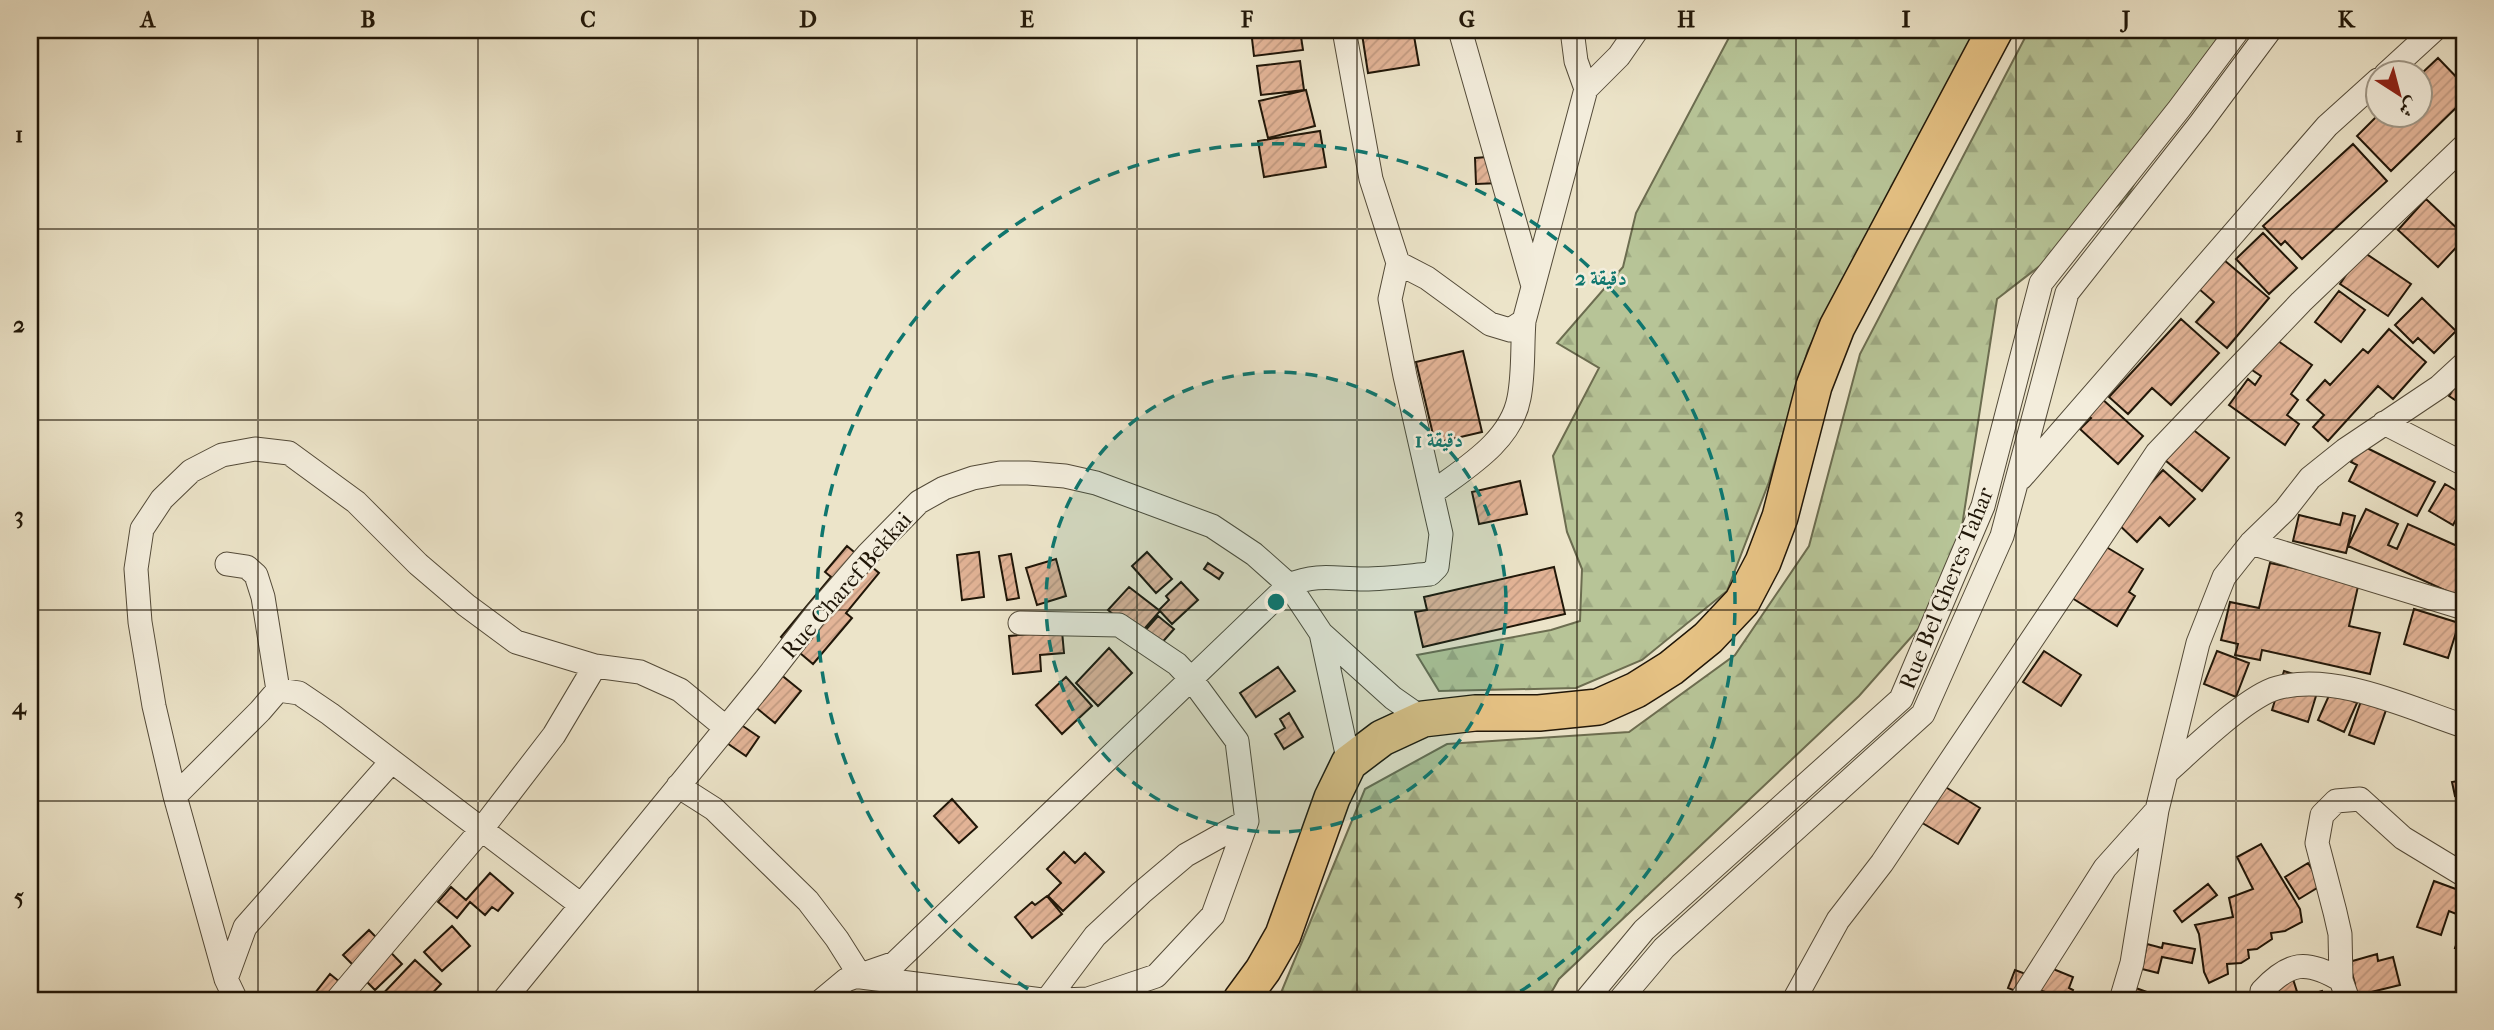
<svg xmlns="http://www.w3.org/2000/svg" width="2494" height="1030" font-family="'IM FELL French Canon',Amiri,serif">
	<defs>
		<pattern id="forest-firs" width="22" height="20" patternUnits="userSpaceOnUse" patternTransform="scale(1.75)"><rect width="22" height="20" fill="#b7c497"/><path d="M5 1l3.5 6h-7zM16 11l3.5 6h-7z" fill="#9da881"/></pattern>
		<pattern id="building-hatch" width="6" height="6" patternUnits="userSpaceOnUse" patternTransform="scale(1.75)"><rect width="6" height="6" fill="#e3b497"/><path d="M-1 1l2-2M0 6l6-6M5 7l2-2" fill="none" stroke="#c29a81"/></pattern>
	</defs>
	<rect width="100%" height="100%" fill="#ece4c9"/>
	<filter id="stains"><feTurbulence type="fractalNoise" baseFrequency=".00286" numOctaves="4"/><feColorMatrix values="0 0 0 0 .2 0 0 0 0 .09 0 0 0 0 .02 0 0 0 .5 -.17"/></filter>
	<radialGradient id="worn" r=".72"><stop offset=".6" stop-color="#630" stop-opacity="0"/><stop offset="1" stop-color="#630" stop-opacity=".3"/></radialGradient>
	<path fill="url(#forest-firs)" stroke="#6c6d50" stroke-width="2" d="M 1733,30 L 1967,30 L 1975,36 L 1808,350 L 1769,482 L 1727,591 L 1642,660 L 1576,688 L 1439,691 L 1417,655 L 1551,630 L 1580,621 L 1582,569 L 1567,532 L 1553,456 L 1599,368 L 1557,343 L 1623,267 L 1636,213 Z
		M 2029,30 L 2222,30 L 2125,200 L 1997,299 L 1952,591 L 1859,696 L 1559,979 L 1547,1000 L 1278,1000 L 1365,789 L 1447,744 L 1629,732 L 1735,655 L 1809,546 L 1860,354 Z"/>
	<path fill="url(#building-hatch)" stroke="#201608" stroke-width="2" d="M 1251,30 L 1300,30 L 1303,50 L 1254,56 Z
		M 1387,30 L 1413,30 L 1419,65 L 1368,73 L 1362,34 Z
		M 2438,58 L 2464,85 L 2464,100 L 2391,171 L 2357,136 L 2378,115 L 2420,116 L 2420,75 Z
		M 1300,61 L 1304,90 L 1261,95 L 1257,66 Z
		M 1306,90 L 1315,126 L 1268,138 L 1259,101 Z
		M 1320,131 L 1326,167 L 1264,177 L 1258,141 Z
		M 2353,144 L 2387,181 L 2302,259 L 2285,241 L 2281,245 L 2263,226 Z
		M 1499,156 L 1500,183 L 1476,184 L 1475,158 Z
		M 2426,199 L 2464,235 L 2464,239 L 2438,267 L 2398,230 Z
		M 2263,233 L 2297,268 L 2269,294 L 2236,259 Z
		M 2362,251 L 2411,284 L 2388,316 L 2340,284 Z
		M 2224,260 L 2269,298 L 2227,348 L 2196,322 L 2214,302 L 2199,289 Z
		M 2339,291 L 2365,310 L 2341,342 L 2315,322 Z
		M 2422,298 L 2456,331 L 2434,353 L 2418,338 L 2413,343 L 2395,325 Z
		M 2181,319 L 2219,353 L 2171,405 L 2152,388 L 2128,414 L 2109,397 Z
		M 2389,329 L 2426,362 L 2393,399 L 2378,386 L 2328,441 L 2313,427 L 2324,415 L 2307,400 L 2325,380 L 2330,385 L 2363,349 L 2368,353 Z
		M 2271,336 L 2312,365 L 2291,394 L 2298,400 L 2287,415 L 2299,424 L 2285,445 L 2229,405 L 2248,379 L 2255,385 L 2261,376 L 2249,368 Z
		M 1463,351 L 1482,432 L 1435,443 L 1416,362 Z
		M 2464,372 L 2464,406 L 2449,396 Z
		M 2101,398 L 2143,436 L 2118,464 L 2080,429 L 2091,418 L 2086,414 Z
		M 2191,428 L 2229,458 L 2202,491 L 2165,460 Z
		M 2359,444 L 2435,482 L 2417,516 L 2349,481 L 2357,465 L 2351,462 Z
		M 2163,470 L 2195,499 L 2169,526 L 2160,517 L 2137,542 L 2115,521 Z
		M 1520,481 L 1527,514 L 1479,524 L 1472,492 Z
		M 2445,484 L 2464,495 L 2464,514 L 2460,512 L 2453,525 L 2429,511 Z
		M 2366,509 L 2398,524 L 2388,545 L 2397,549 L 2408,524 L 2464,549 L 2464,599 L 2348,546 Z
		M 2343,513 L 2355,516 L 2346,553 L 2293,541 L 2299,515 L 2340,525 Z
		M 2103,545 L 2143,569 L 2129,592 L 2135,596 L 2117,626 L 2072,598 Z
		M 847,546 L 879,573 L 846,613 L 852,618 L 813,664 L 781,637 L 831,577 L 825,572 Z
		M 979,552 L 984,597 L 962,600 L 957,555 Z
		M 1147,552 L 1172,579 L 1156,593 L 1132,566 Z
		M 1011,554 L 1019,598 L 1007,600 L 999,556 Z
		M 1056,559 L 1066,596 L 1037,605 L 1026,568 Z
		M 1208,563 L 1223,573 L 1219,579 L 1204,569 Z
		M 2270,563 L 2359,582 L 2349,626 L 2380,633 L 2370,674 L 2262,650 L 2260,660 L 2235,655 L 2238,644 L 2221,640 L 2230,602 L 2259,608 Z
		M 1554,567 L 1565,614 L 1423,647 L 1415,612 L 1427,610 L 1424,597 Z
		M 1181,582 L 1198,600 L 1172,624 L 1159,610 L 1169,600 L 1166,596 Z
		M 1129,587 L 1160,611 L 1138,636 L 1108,610 Z
		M 2414,609 L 2459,623 L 2448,658 L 2404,644 Z
		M 1158,616 L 1174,629 L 1159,646 L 1143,633 Z
		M 1062,631 L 1064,653 L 1040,655 L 1041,671 L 1013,674 L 1009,636 Z
		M 1109,648 L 1132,673 L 1098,706 L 1076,683 Z
		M 2044,651 L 2081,675 L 2061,706 L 2023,682 Z
		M 2217,651 L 2249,663 L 2236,697 L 2204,684 Z
		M 769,665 L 801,691 L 775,723 L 743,697 Z
		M 1278,667 L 1295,691 L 1256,717 L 1240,693 Z
		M 2284,671 L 2320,683 L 2308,722 L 2272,710 Z
		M 1066,677 L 1092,706 L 1062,734 L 1036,705 Z
		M 2331,691 L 2357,703 L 2344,732 L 2318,720 Z
		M 2361,701 L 2386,710 L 2374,744 L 2349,735 Z
		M 1289,713 L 1303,737 L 1284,749 L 1275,734 L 1285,728 L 1280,719 Z
		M 734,720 L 759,737 L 746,756 L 721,739 Z
		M 1929,777 L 1980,808 L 1958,844 L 1907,814 Z
		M 2464,780 L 2464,794 L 2455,796 L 2452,782 Z
		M 952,799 L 977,827 L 959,843 L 934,816 Z
		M 2261,844 L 2300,909 L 2302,922 L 2285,931 L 2271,933 L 2272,939 L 2257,949 L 2248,950 L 2249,958 L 2241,963 L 2227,964 L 2228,974 L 2209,983 L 2204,972 L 2199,934 L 2195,925 L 2233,917 L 2229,898 L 2253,889 L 2237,857 Z
		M 1064,852 L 1075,863 L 1085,853 L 1104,872 L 1063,911 L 1048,896 L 1061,883 L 1047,869 Z
		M 2308,863 L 2322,885 L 2299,899 L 2285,877 Z
		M 490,873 L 513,893 L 498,911 L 492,907 L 485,915 L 470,902 L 457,918 L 438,902 L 451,887 L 466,900 Z
		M 2434,881 L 2464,892 L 2464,917 L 2449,911 L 2441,935 L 2417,927 Z
		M 2208,884 L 2217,895 L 2182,922 L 2174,911 Z
		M 1047,896 L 1062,914 L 1032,938 L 1015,917 L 1032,902 L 1035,905 Z
		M 2464,922 L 2464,951 L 2455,948 Z
		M 452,926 L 470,946 L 442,971 L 424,952 Z
		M 369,930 L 402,964 L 375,990 L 367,982 L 357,992 L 355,967 L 343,955 Z
		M 2163,943 L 2195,949 L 2192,963 L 2162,957 L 2158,973 L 2142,969 L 2147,944 L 2162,948 Z
		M 2377,954 L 2378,961 L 2393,957 L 2400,985 L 2367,993 L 2369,1000 L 2352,1000 L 2348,986 L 2355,984 L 2349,962 Z
		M 415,960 L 441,984 L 426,1000 L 377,1000 Z
		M 2036,962 L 2073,977 L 2069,988 L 2073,990 L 2069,1000 L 2036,989 L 2033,998 L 2008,988 L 2015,970 L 2031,976 Z
		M 330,974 L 357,996 L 353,1000 L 302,1000 L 307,995 L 311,998 Z
		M 2293,979 L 2299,998 L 2322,991 L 2325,1000 L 2277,1000 L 2272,986 Z
		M 2133,987 L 2169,1000 L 2128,1000 Z"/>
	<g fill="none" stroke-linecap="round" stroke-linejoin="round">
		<g stroke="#534a38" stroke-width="25">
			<path id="street" d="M 1460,30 L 1533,286
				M 1572,30 L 1576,61 L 1586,89
				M 2386,74 L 2434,30
				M 1398,263 L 1427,278 L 1490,324 L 1510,330 L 1524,321 L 1586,89 L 1619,56 L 1637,30
				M 2384,423 L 2464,464
				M 2021,478 L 2327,126 L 2378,80
				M 1432,493 C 1465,468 1511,442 1519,398 C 1524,373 1522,346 1524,321
				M 2251,543 L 2464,608
				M 227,564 L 247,567 L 256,575 L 263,597 L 278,690
				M 1020,623 L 1119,625 L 1177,664 L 1192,680 L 1237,741 L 1247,821 L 1213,915 L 1156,976 L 1088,999 L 1061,1000
				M 1321,633 L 1393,698 L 1423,719
				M 2167,772 C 2192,750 2247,696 2277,688 C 2336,672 2409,708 2464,726
				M 678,786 L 714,809 L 808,901 L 837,939 L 861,977 L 1042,1000
				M 175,796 L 260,711 L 278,690 L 299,693 L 330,714 L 581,905
				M 226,979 L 245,927 L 392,761
				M 236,1000 L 226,979 L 175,796 L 154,706 L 140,622 L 136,569 L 142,529 L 162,499 L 191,471 L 222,455 L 255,449 L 289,453 L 356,502 L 418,564 L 466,605 L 516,642 L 595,666 L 640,672 L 680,690 L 725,727
				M 337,1000 L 481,830 L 554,735 L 595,666
				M 504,1000 L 766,679 L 817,613 L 868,554 L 919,502 L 944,488 L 973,478 L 1000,473 L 1028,473 L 1065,476 L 1096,483 L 1212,526 L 1254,554 L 1289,585 L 1321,633 L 1349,763
				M 822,1000 L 846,980 L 895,963 L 1289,585 C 1317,573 1336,579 1364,579 C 1386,579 1408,576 1430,574 L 1437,567 L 1441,534 L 1405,376 L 1390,299 L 1398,263 L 1371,179 L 1344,30
				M 1047,1000 L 1095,936 L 1141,893 L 1186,855 L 1247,821
				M 1586,1000 L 1644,930 L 1901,699 L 1983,506 L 2041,283 L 2179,109 L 2238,30
				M 1620,1000 L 1664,948 L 1923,714 L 2002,536 L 2067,293 L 2200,124 L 2270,30
				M 1794,1000 L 1838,920 L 1882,863 L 2157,453 L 2301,302 L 2464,146
				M 2021,1000 L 2105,868 L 2157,810
				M 2121,1000 L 2132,963 L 2157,810 L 2198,643 L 2224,577 L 2251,543 L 2285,510 L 2310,478 L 2345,450 L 2439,387 L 2464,364
				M 2264,1000 L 2262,991 C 2289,962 2306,959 2341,980
				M 2348,1000 L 2341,980 L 2340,934 L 2335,912 L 2317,843 L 2322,815 L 2336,801 L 2360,799 L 2403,838 L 2464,875"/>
		</g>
		<g stroke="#201608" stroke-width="38">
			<path id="primary" d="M 1241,1000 L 1263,970 L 1283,935 L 1332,798 L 1349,763 L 1382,738 L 1423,719 L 1475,713 L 1539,713 L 1598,707 L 1636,690 L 1671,668 L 1708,638 L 1742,602 L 1763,562 L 1780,517 L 1814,386 L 1837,327 L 1995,30"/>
		</g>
		<use href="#street" stroke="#f3eddc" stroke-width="23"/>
		<use href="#primary" stroke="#e6c284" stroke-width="35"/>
	</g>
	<path fill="none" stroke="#201608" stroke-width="2" stroke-opacity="0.55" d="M 258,30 L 258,1000M 478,30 L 478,1000M 698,30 L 698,1000M 917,30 L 917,1000M 1137,30 L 1137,1000M 1357,30 L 1357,1000M 1577,30 L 1577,1000M 1796,30 L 1796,1000M 2016,30 L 2016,1000M 2236,30 L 2236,1000M 30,229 L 2464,229M 30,420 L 2464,420M 30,610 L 2464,610M 30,801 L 2464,801"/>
	<circle cx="1276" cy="602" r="230" fill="#0f766e" fill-opacity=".12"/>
	<g fill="none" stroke="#0f766e" stroke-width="3.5" stroke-dasharray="12 9">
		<circle cx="1276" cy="602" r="230"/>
		<path d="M1046 1000A459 459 0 1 1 1506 1000"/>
	</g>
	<g text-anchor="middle" stroke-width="5" stroke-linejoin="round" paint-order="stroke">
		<g font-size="23" fill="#201608" stroke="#f3eddc">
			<text transform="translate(846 585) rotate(-49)" y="8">Rue Charef Bekkai</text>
			<text transform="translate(1946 588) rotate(-68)" y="8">Rue Bel Gheres Tahar</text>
		</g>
	</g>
	<circle cx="1276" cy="602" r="10" fill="#0f766e" stroke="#f3eddc" stroke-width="3.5"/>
	<g font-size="21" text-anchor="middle" font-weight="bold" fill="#0f766e" stroke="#f3eddc" stroke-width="5" stroke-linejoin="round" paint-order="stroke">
		<text x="1601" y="285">2 دقيقة</text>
		<text x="1439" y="447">1 دقيقة</text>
	</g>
	<rect width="2494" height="1030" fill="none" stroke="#ece4c9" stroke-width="77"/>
	<g transform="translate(2399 94) rotate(144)"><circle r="33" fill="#f3eddc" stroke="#9f9787" stroke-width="2"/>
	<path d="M0-5L12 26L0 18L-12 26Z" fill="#8f2418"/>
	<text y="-10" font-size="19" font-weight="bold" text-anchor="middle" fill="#201608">ش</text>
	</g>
	<rect x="38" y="38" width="2418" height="954" fill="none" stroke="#201608" stroke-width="2.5"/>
	<g font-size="23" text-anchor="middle" font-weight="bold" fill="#201608">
		<text x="148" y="27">A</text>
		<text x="368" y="27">B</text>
		<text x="588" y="27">C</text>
		<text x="808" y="27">D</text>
		<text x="1027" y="27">E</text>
		<text x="1247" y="27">F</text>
		<text x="1467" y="27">G</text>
		<text x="1686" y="27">H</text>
		<text x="1906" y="27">I</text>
		<text x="2126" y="27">J</text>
		<text x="2346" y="27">K</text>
		<text x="19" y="142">1</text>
		<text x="19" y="332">2</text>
		<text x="19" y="523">3</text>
		<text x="19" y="714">4</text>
		<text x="19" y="904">5</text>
	</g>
	<rect width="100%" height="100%" filter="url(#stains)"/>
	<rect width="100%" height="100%" fill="url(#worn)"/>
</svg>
